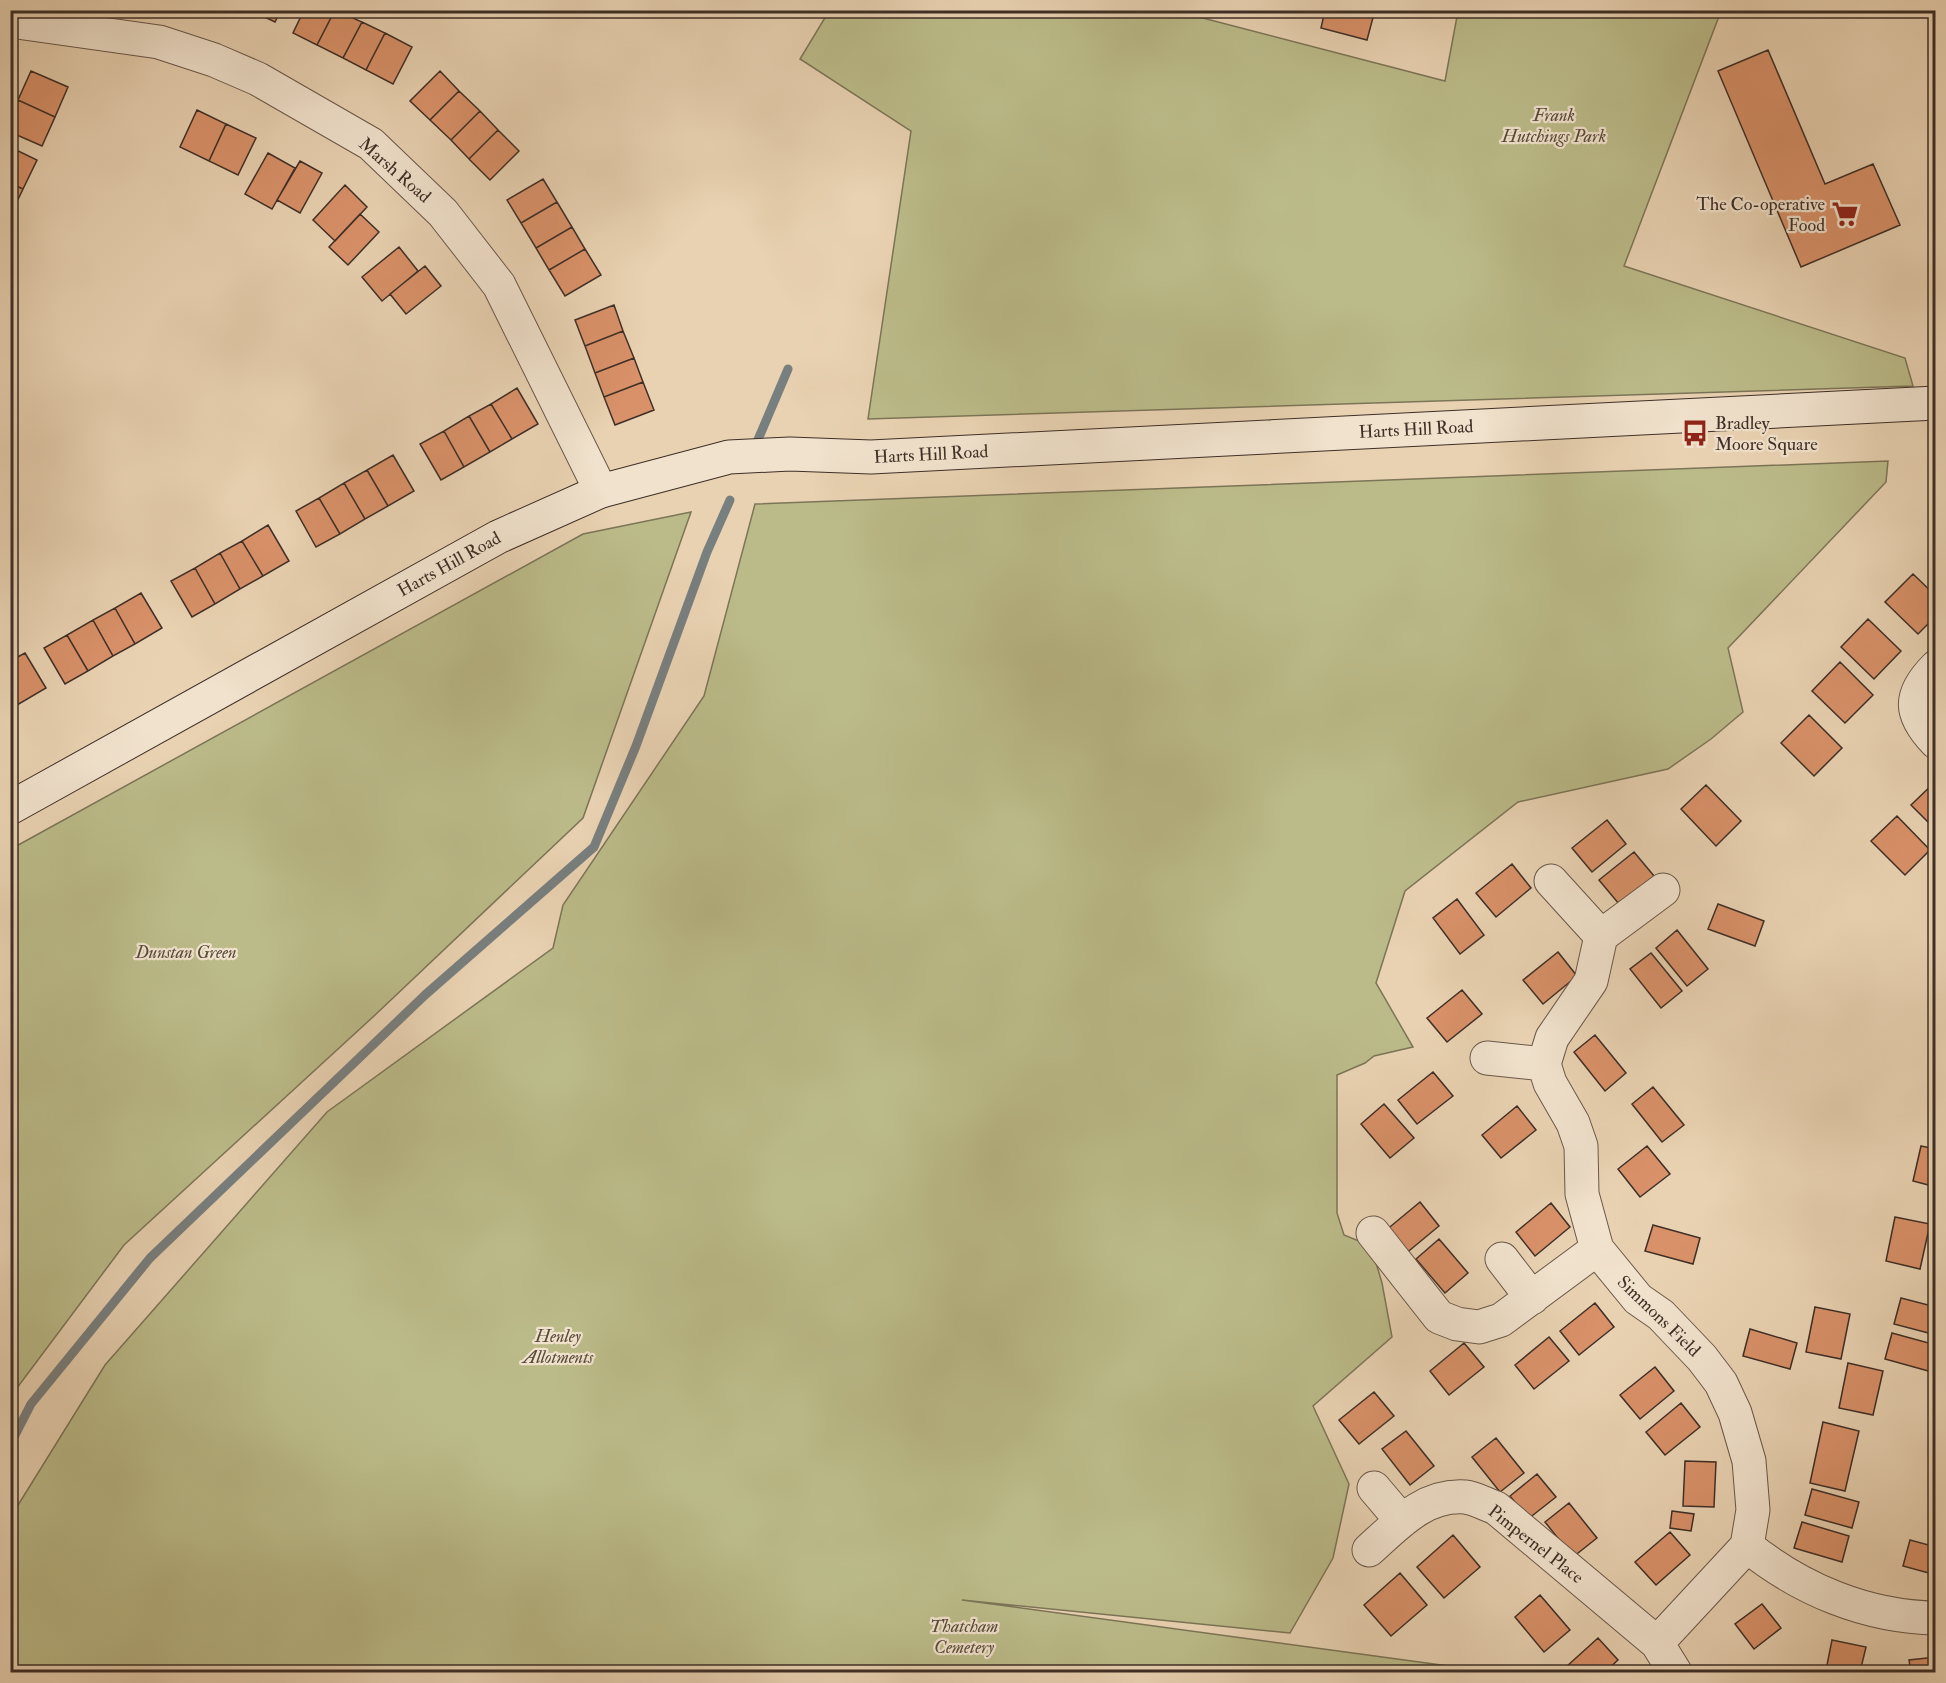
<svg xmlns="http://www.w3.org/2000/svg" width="1946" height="1683" font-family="'IM FELL Double Pica',serif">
	<rect width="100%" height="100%" fill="#e9d2b2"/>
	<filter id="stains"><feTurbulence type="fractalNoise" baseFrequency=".00333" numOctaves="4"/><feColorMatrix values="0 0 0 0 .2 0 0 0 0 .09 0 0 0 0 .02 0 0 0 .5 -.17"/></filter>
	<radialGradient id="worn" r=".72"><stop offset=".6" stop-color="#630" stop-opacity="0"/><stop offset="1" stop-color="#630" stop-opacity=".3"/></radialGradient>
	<path fill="#bbbb89" stroke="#7c7558" stroke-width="1.5" d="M 1172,10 L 1445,81 L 1458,11 L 1721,11 L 1624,266 L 1905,358 L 1913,386 L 868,419 L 911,131 L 800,59 L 829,11 Z
		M 1888,461 L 1886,482 L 1728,648 L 1743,712 L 1711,739 L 1668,769 L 1518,802 L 1405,891 L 1376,983 L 1413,1047 L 1374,1056 L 1365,1063 L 1337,1075 L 1337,1213 L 1344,1235 L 1371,1246 L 1382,1283 L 1392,1337 L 1313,1406 L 1349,1484 L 1333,1558 L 1290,1633 L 962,1600 L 1456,1667 L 1464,1672 L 11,1672 L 10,1518 L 105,1365 L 327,1112 L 553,948 L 563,905 L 704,696 L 755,504 Z
		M 691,512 L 583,818 L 374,1016 L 124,1245 L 11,1396 L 11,849 L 583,534 Z"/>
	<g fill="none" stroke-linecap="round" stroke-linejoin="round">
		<path stroke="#787f7f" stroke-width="9" d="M 754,449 L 788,369
			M 10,1445 L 31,1404 L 150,1258 L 425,995 L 594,847 L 636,746 L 707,552 L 730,500"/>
	</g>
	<path fill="#d99169" stroke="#3e2f27" stroke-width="1.5" d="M 250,10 L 281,10 L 275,22 Z
		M 304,10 L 335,10 L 317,45 L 293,33 Z
		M 335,10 L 362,22 L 343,58 L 317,45 Z
		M 1325,10 L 1375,10 L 1367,40 L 1321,28 Z
		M 362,22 L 385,33 L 366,70 L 343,58 Z
		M 385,33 L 412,47 L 393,84 L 366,70 Z
		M 1768,50 L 1825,184 L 1873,164 L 1900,225 L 1801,267 L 1718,71 Z
		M 31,71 L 68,87 L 55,117 L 18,100 Z
		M 440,71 L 459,91 L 430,120 L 410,101 Z
		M 459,91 L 480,111 L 451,140 L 430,120 Z
		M 18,100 L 55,117 L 42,146 L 10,132 L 10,118 Z
		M 197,110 L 226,124 L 209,161 L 180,147 Z
		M 480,111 L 498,130 L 469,159 L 451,140 Z
		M 226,124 L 256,138 L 238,175 L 209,161 Z
		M 498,130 L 519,151 L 490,180 L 469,159 Z
		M 10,147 L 37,160 L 23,189 L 10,183 Z
		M 268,153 L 295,168 L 272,209 L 245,194 Z
		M 300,161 L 322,173 L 300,213 L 277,200 Z
		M 543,179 L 557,202 L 521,223 L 507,200 Z
		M 10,183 L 23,189 L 10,216 Z
		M 345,185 L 367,207 L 335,241 L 313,220 Z
		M 557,202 L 572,227 L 536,248 L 521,223 Z
		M 360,214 L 379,232 L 348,265 L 329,247 Z
		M 572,227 L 585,249 L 549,270 L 536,248 Z
		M 399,247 L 418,271 L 382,301 L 362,277 Z
		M 585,249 L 601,275 L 565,296 L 549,270 Z
		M 425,266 L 441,286 L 406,314 L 390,294 Z
		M 614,305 L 623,331 L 585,346 L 575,320 Z
		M 623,331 L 634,358 L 595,373 L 585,346 Z
		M 634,358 L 643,382 L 604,397 L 595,373 Z
		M 643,382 L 654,410 L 615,425 L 604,397 Z
		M 517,388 L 538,424 L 512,439 L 491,404 Z
		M 491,404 L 512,439 L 490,452 L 469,416 Z
		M 469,416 L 490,452 L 464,467 L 444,431 Z
		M 444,431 L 464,467 L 441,480 L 420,444 Z
		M 393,455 L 414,491 L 388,506 L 367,470 Z
		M 367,470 L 388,506 L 365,519 L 344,483 Z
		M 344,483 L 365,519 L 340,534 L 319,498 Z
		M 319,498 L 340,534 L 316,547 L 296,511 Z
		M 268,525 L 289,561 L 263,576 L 242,541 Z
		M 242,541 L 263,576 L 240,589 L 220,553 Z
		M 220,553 L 240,589 L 215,604 L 195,568 Z
		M 195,568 L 215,604 L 192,617 L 171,581 Z
		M 1913,574 L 1936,596 L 1936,616 L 1918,634 L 1885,602 Z
		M 141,593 L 162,628 L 135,644 L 115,608 Z
		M 115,608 L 135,644 L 113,656 L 93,620 Z
		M 1868,619 L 1901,651 L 1874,679 L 1841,647 Z
		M 93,620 L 113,656 L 88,671 L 67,635 Z
		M 67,635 L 88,671 L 65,684 L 44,648 Z
		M 25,653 L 46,688 L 12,708 L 10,661 Z
		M 1840,662 L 1873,695 L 1845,723 L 1812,691 Z
		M 1809,715 L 1842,748 L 1814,776 L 1781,743 Z
		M 1936,781 L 1936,830 L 1911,805 Z
		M 1706,785 L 1741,821 L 1716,846 L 1681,809 Z
		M 1897,816 L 1930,850 L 1905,875 L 1871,841 Z
		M 1607,820 L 1626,844 L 1592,872 L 1572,848 Z
		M 1634,852 L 1654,876 L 1619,904 L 1599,880 Z
		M 1512,864 L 1531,888 L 1496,917 L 1476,893 Z
		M 1457,899 L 1484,935 L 1460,954 L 1433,918 Z
		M 1718,904 L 1764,921 L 1755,946 L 1708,929 Z
		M 1677,930 L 1708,969 L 1687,986 L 1656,948 Z
		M 1558,952 L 1577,976 L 1543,1004 L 1523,980 Z
		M 1651,953 L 1682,991 L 1661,1008 L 1630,969 Z
		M 1462,990 L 1482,1014 L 1447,1042 L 1427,1018 Z
		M 1595,1035 L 1626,1073 L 1605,1091 L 1574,1052 Z
		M 1433,1072 L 1453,1096 L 1417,1124 L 1398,1100 Z
		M 1653,1087 L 1684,1125 L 1662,1142 L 1632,1104 Z
		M 1384,1104 L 1414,1138 L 1390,1158 L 1361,1124 Z
		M 1517,1106 L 1536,1130 L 1501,1158 L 1482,1135 Z
		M 1647,1146 L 1670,1174 L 1640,1197 L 1618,1169 Z
		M 1921,1146 L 1936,1149 L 1936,1187 L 1913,1181 Z
		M 1420,1202 L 1439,1226 L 1404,1255 L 1385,1231 Z
		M 1551,1203 L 1570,1227 L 1535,1256 L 1516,1232 Z
		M 1895,1217 L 1930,1224 L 1920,1269 L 1886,1261 Z
		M 1653,1225 L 1700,1238 L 1693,1264 L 1645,1251 Z
		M 1439,1239 L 1468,1273 L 1445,1293 L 1416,1259 Z
		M 1901,1298 L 1936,1307 L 1936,1335 L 1894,1324 Z
		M 1595,1303 L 1614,1327 L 1579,1355 L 1560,1331 Z
		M 1815,1307 L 1850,1314 L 1841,1359 L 1806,1352 Z
		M 1750,1329 L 1797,1343 L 1790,1369 L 1743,1356 Z
		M 1892,1333 L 1936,1345 L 1932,1372 L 1885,1359 Z
		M 1549,1337 L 1569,1361 L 1534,1389 L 1515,1365 Z
		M 1464,1343 L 1484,1367 L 1449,1395 L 1430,1371 Z
		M 1848,1363 L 1883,1371 L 1873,1415 L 1839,1408 Z
		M 1655,1367 L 1674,1391 L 1640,1419 L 1620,1395 Z
		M 1374,1392 L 1394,1416 L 1359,1444 L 1339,1420 Z
		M 1681,1403 L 1700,1427 L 1665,1455 L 1646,1432 Z
		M 1823,1422 L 1859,1431 L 1845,1491 L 1810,1483 Z
		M 1406,1431 L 1434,1466 L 1410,1485 L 1382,1449 Z
		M 1496,1438 L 1524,1473 L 1500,1492 L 1472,1457 Z
		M 1685,1461 L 1716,1462 L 1714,1507 L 1683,1506 Z
		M 1537,1474 L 1556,1497 L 1528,1519 L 1510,1496 Z
		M 1812,1489 L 1859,1502 L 1852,1528 L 1805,1515 Z
		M 1569,1503 L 1597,1538 L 1573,1557 L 1545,1522 Z
		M 1672,1511 L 1694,1514 L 1691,1531 L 1670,1528 Z
		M 1802,1522 L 1849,1536 L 1842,1562 L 1794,1548 Z
		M 1670,1532 L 1690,1555 L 1656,1585 L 1635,1562 Z
		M 1453,1535 L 1480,1567 L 1444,1598 L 1417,1567 Z
		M 1910,1540 L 1936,1547 L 1936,1575 L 1903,1566 Z
		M 1400,1573 L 1427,1605 L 1391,1636 L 1364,1605 Z
		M 1540,1595 L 1570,1630 L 1544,1652 L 1515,1617 Z
		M 1762,1604 L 1781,1628 L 1754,1649 L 1735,1624 Z
		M 1598,1638 L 1618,1660 L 1605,1672 L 1571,1672 L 1566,1667 Z
		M 1832,1640 L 1866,1647 L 1860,1672 L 1826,1670 Z
		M 1936,1657 L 1936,1672 L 1911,1672 L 1909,1660 Z"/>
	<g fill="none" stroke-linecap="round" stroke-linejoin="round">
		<g stroke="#69584a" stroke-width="35">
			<path id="street" d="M 10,21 L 159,42 L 214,60 L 258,79 L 371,144 L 443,213 L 499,285 L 601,491
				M 1936,667 C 1908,695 1909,714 1936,742
				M 1551,881 L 1601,936
				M 1663,890 L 1601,936 L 1591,981 L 1552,1038 L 1544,1064 L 1550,1083 L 1573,1123 L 1581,1146 L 1582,1194 L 1597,1249 L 1638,1299 L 1661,1315 L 1702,1358 L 1721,1383 L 1735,1413 L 1749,1461 L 1753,1510 L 1747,1546 C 1800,1589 1866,1617 1936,1618
				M 1487,1058 L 1544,1064
				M 1373,1233 L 1439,1317 L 1457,1324 L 1479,1327 L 1501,1320 L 1597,1249
				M 1502,1259 L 1532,1298
				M 1374,1488 L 1402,1521
				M 1369,1550 C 1397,1525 1424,1494 1465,1497 C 1475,1498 1487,1505 1496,1508 L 1657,1643 L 1675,1672
				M 1657,1643 L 1747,1546"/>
		</g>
		<g stroke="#3e2f27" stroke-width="35">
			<path id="secondary" d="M 10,808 L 498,537 L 601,491 L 729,457 L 790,454 L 871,457 L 1936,403"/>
		</g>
		<use href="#street" stroke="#f1e2cd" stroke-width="33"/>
		<use href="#secondary" stroke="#f1e2cd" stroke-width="33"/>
	</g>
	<defs>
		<g id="supermarket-bare" transform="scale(2.07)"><path d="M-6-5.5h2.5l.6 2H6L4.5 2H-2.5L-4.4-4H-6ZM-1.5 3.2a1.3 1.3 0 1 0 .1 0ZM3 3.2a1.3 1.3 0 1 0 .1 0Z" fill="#8f2418" stroke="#f1e2cd" stroke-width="2.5" paint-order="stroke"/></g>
		<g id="bus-bare" transform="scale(2.07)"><path d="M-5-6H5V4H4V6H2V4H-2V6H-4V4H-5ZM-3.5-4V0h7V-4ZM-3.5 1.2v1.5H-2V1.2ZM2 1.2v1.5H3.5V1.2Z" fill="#8f2418" stroke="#f1e2cd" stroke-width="2.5" paint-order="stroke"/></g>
	</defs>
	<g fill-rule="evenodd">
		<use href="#supermarket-bare" x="1845" y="214"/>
		<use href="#bus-bare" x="1695" y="433"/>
	</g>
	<g text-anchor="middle" stroke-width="4.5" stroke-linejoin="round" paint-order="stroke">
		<g font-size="18" font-style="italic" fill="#574b3b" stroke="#f1e2cd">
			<text x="1554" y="121">Frank<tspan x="1554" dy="21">Hutchings Park</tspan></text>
			<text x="186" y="958">Dunstan Green</text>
			<text x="558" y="1342">Henley<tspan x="558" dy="21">Allotments</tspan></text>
			<text x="964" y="1632">Thatcham<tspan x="964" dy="21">Cemetery</tspan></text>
		</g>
		<g font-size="18" fill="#3e2f27" stroke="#f1e2cd">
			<text transform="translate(395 170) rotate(41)" y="6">Marsh Road</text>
			<text transform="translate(1416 429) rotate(-3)" y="6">Harts Hill Road</text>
			<text transform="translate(931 454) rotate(-3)" y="6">Harts Hill Road</text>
			<text transform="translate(449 564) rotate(-29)" y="6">Harts Hill Road</text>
			<text transform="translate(1659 1316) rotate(44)" y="6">Simmons Field</text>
			<text transform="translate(1536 1544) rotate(38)" y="6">Pimpernel Place</text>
		</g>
		<g font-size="18" fill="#3e2f27" stroke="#f1e2cd" text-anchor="end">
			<text x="1825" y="210">The Co-operative<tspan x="1825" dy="21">Food</tspan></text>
			<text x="1715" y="429" text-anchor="start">Bradley<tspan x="1715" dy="21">Moore Square</tspan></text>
		</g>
	</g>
	<rect width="1946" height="1683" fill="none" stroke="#e9d2b2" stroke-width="36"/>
	<rect x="12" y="12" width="1922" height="1659" fill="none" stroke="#3e2f27" stroke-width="3"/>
	<rect x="18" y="18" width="1910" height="1647" fill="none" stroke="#3e2f27" stroke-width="1.5"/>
	<rect width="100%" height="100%" filter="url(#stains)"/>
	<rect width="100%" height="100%" fill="url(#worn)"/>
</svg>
